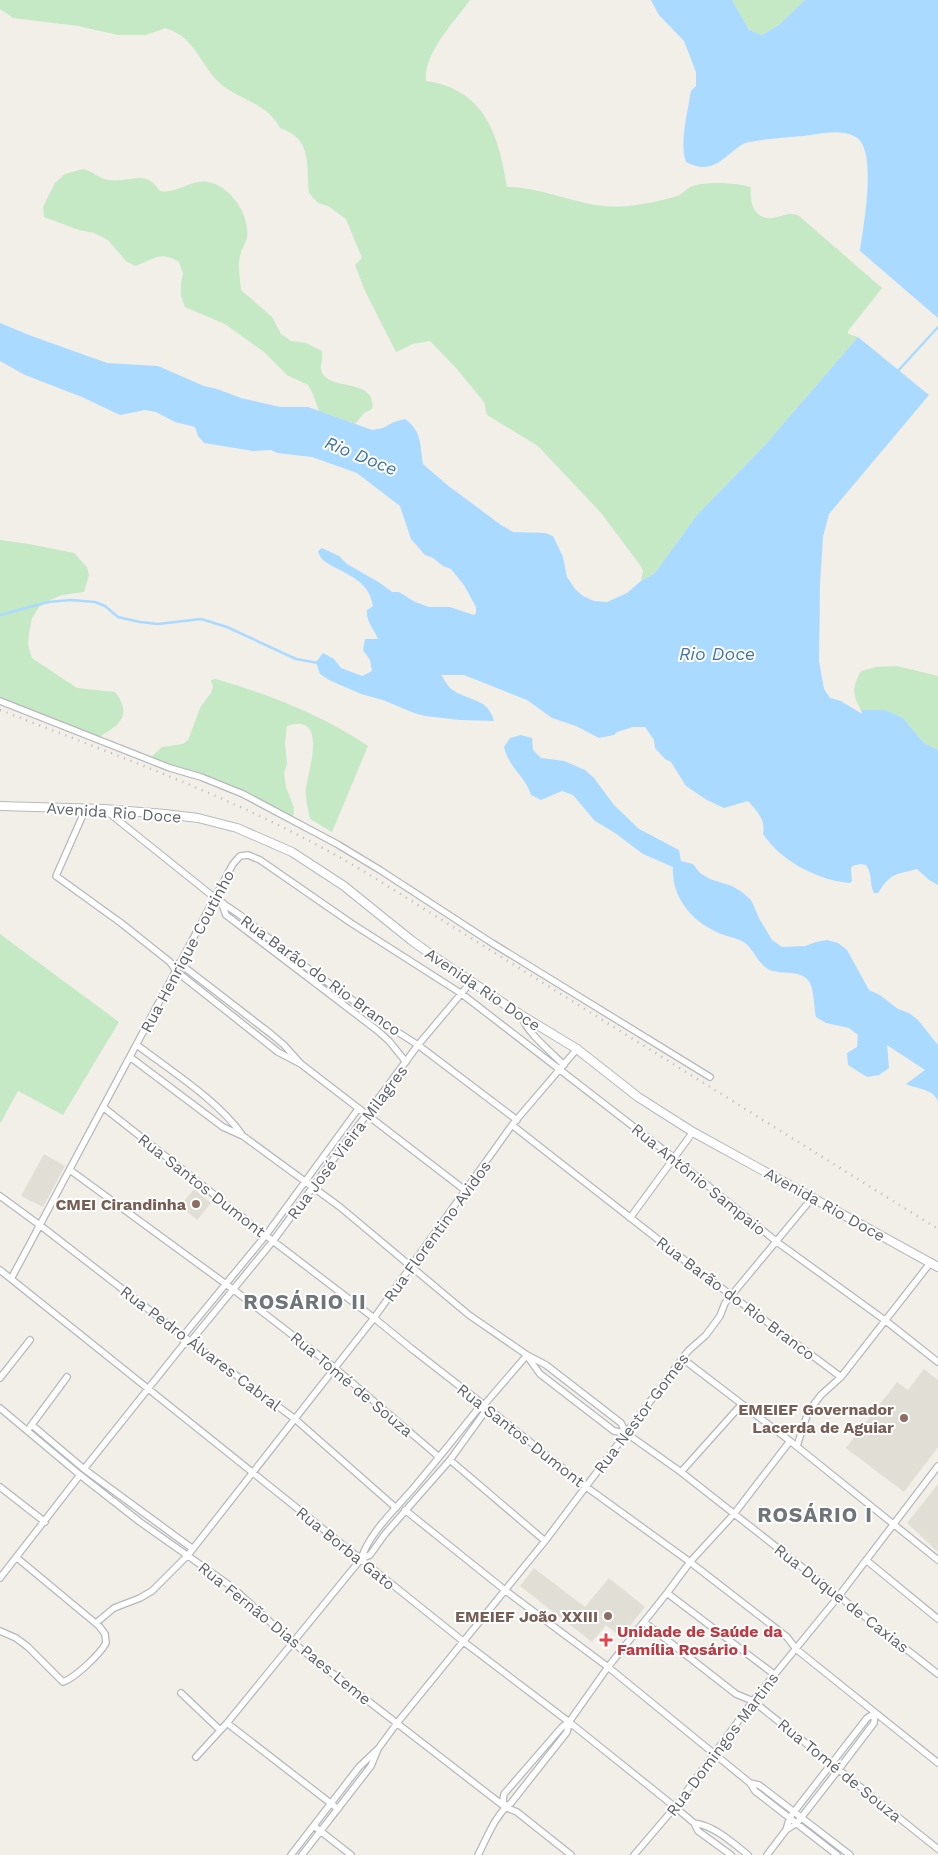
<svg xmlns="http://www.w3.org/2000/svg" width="938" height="1855" font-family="'Work Sans',sans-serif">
	<rect width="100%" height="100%" fill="#f1efe8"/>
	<path fill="#e1ded6" d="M 44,1154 L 65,1166 L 43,1207 L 21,1196 Z
		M 194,1189 L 211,1203 L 197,1220 L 180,1206 Z
		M 924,1369 L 938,1380 L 938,1447 L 904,1492 L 846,1448 L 897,1382 L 908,1390 Z
		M 938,1484 L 938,1552 L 907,1523 Z
		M 534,1568 L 585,1607 L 609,1578 L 645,1607 L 621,1637 L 606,1625 L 592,1642 L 520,1586 Z"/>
	<path fill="#c5e8c5" d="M 0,0 L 470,0 C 454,22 423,54 426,81 C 485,89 499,136 507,187 C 548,187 586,211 628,206 C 644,204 662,201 677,196 C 684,194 687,187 693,186 C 709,181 735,183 751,187 C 749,201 754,220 772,218 C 783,217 788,211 799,216 L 882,288 L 848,331 L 848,334 L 858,337 L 765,445 L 697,515 L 655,573 L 641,581 L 643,571 L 640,565 L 602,514 L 538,446 L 487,415 L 484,402 L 456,368 L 430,341 L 413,344 L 396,352 L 365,291 L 355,265 L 362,258 L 346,219 L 328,206 L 318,203 L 309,193 C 306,165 313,139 280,128 C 267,103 242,101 222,85 C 199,65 197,38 165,28 L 146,35 L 118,35 L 78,26 L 13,18 L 0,9 Z
		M 732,0 L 805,0 L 779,25 L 762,35 L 749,30 Z
		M 83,169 C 93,171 99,179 109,180 C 131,183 144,168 160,191 C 178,194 191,179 208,182 C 231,186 250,215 247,238 C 246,242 243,247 241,252 C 237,264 240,278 241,290 L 272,317 L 281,334 L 291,341 L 306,343 L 322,351 C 323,358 320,368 321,370 C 326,392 378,377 372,409 L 364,413 L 355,424 L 319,411 L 312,392 L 308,385 L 287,375 L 264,352 L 225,324 L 185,307 L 181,296 L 181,283 L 183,274 L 179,262 C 158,250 155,260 135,266 L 126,261 L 108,240 L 94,233 L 79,230 L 44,217 L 43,207 L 55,183 L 65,174 Z
		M 0,540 L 29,544 L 74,553 L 87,567 L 89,575 L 84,592 L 62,595 L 50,600 L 39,607 L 32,618 L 29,633 L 28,645 L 32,658 L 77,688 L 115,692 C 134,716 118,726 97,738 L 0,700 Z
		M 897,666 L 938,676 L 938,750 L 924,743 L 903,718 L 885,710 L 861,710 C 852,693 852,688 861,671 L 876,667 Z
		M 215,679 C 266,693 324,716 368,746 L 332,832 L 310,819 C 308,809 305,798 306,788 C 309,769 328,712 287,726 L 285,742 L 287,764 L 284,773 L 286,787 L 294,808 L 293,820 L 239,795 L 149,759 L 162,747 L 183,744 L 188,740 L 201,706 L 211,693 L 213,687 L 211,680 Z
		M 0,934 L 119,1022 L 63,1115 L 18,1091 L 0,1124 Z"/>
	<path fill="#aadaff" d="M 651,0 L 732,0 L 749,30 L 762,35 L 779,25 L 805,0 L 938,0 L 938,318 L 860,251 C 863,227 878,151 856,137 C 840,128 820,134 803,136 C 792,137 751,140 743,144 C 722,157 714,176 686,162 C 679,144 688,110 691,91 L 696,86 L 696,72 L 684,41 L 659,15 Z
		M 0,323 L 29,335 L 107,363 L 158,366 L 204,386 L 217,389 L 241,398 L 280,407 L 308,407 L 372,430 L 383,428 L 394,422 L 405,419 C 422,431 420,445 423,464 L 446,484 L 501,525 L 513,532 L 545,533 L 553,536 L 563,557 L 567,577 L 575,589 L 583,596 L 594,601 L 607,602 L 627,593 L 641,581 L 655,573 L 697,515 L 765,445 L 858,337 L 929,395 L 829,514 L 823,537 L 820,584 L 819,661 L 824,689 L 830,698 L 841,701 L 862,714 L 861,710 L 885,710 L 903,718 L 924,743 L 938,750 L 938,885 L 929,880 L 917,869 C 894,875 891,873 878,893 L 874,893 C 869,884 873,875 866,865 L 860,864 L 852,866 L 851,869 L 852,881 L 850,883 C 817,880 781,861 763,834 C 766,820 757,811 748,801 L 724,808 L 707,800 L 686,786 L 671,762 L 665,759 L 655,748 L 654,740 L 645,727 L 633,727 L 617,732 L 614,735 L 599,738 L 576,726 L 552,718 L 527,700 L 464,675 L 441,675 C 444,679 447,685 450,688 C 467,702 487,696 494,721 L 460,720 L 425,716 L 414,713 L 383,700 L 361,694 L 329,680 L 320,674 L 316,662 L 323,653 L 334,659 L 341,668 L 362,676 L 372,671 L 370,660 L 363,650 L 365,639 L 378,639 C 374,629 366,622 367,610 L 373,606 C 368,570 321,571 318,551 L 322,548 L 339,556 L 347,564 L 380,583 L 392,592 L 399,592 L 415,602 L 429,607 L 450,607 L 474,615 L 476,613 L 476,607 L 464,585 L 451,569 L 443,566 L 433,558 L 425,555 L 411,539 L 400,506 L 357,473 L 312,457 L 277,453 L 271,450 L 253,451 L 204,443 L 198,436 L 195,427 L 175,422 L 156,412 L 145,410 L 120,415 L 82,397 L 25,375 L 0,361 Z
		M 521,735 L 532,738 L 533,750 L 541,758 L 564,761 L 585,770 L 594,778 L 614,805 L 639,829 L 679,850 L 681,861 L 693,864 L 700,873 L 710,879 L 732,886 L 742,892 L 751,900 L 760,920 L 772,940 L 782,947 L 805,946 L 816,942 L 827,940 L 838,943 L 847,950 L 869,990 L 880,995 L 898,1009 L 909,1013 L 918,1020 L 938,1045 L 938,1102 C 935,1089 917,1089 906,1084 L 925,1070 L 887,1045 L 889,1068 L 879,1075 L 867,1077 L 848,1065 L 847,1053 L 857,1047 L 858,1035 L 849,1028 L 826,1023 L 816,1017 C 814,1009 814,991 810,983 C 802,968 780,976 768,969 C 758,963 754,950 745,943 C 738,938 732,938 724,935 C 695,925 671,899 673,867 L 643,854 L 615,833 L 595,821 L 573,795 L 562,791 L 541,800 L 531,795 C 525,775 510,770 504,747 L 510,738 Z"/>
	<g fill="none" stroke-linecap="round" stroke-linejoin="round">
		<path stroke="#aadaff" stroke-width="2.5" d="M 897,372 L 938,327
			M 0,615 L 48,602 L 71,600 L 95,602 L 105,606 L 118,617 L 140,622 L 158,624 L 201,619 L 227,627 L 296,659 L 318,663"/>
		<g stroke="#b5b8bc" stroke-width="8">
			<path id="street" d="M 0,701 L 170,768 L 201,777 L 243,794 L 337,844 L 380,870 L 492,943 L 710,1077
				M 86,808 L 56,876 L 121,923 L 170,962 L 176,971 L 278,1052 L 301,1064
				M 104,809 L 215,898 L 240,915 L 295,959 L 393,1029 L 418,1045 L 517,1120
				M 223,903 L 223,907 L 226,915 L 378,1031 L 389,1041 L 406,1062
				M 179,963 L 271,1034 L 284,1045 L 301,1064 L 466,1191
				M 521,1015 C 526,1032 551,1052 564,1065
				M 137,1045 C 171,1071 219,1101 243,1136
				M 130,1057 L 223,1127 L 243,1136 L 340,1207 L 469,1315 L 527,1355 L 546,1365 L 621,1423 L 626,1433 L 681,1472 L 938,1674
				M 103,1107 L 273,1241 L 374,1318 L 412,1349 L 484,1405 L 585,1486 L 690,1562 L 787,1637 L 796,1649 L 938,1763
				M 512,1125 L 692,1266 L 841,1377
				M 70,1170 L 234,1290 L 335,1368 L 439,1457
				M 0,1196 L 41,1226 L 183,1336 L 295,1419 L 396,1508
				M 630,1218 L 693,1132
				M 0,1270 L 464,1642 L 569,1722 L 675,1807 L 694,1823 L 698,1831 L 731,1855
				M 11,1279 L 227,875 L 233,864 L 240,856 L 248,855 L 260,860 L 351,923 L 462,994 L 674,1158 L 777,1242 L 886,1321 L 938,1362
				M 183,1340 L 183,1336 L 266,1235 L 358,1109
				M 527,1356 L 540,1374 L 614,1431 L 626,1433
				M 683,1359 L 790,1441 L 938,1560
				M 0,1378 L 30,1340
				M 0,1408 L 80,1475 L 140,1522 L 232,1587 L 292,1642 L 505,1807 L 517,1812 L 571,1855
				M 32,1425 L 84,1469 L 193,1549
				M 30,1427 L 67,1377
				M 797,1446 L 806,1418 L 814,1404 L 821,1395 L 841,1377 L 931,1262
				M 450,1460 L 545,1541
				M 84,1469 L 183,1345 L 190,1342 L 273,1241 L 418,1045 L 471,982
				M 681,1472 L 741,1405
				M 0,1487 L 45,1522
				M 405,1510 L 506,1591 L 608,1667 L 750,1783 L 759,1785 L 850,1855
				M 361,1559 L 370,1555 L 385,1534 L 450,1460 L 484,1413 L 484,1405
				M 866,1560 L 938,1619
				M 0,1578 L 80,1475
				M 667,1593 L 775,1675
				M 644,1622 L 736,1694 L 753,1701 L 938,1849
				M 96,1623 L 114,1608 L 140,1598 L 152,1591 L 188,1555 L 374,1318 L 512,1125 L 577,1049
				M 0,1631 L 16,1638 L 28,1647 L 63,1682 C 75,1678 100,1654 106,1643 L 105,1634 L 99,1626 L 16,1557
				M 181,1693 L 220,1730
				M 227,1723 L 338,1809
				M 196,1757 L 227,1723 L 361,1559 C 370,1531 397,1508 416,1485 C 437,1460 457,1435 477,1410 L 484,1405 L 527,1355
				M 750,1783 L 755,1791 L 837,1855
				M 505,1807 L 503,1800 L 504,1794 L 562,1727 L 569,1722 L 608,1667 L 667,1593 L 690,1562 L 734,1514 L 790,1441
				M 694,1823 C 713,1825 733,1843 748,1855
				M 314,1826 L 351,1855
				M 786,1830 L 797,1823 L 839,1769 L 874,1723 L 875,1713
				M 291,1855 L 359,1767 L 378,1749
				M 302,1855 L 371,1766 L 378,1749 L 397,1723 L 545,1541 L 688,1351 L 706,1335 L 720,1316 L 725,1303 L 813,1197
				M 478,1855 C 487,1838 495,1815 511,1803 L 567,1732 L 569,1722
				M 634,1855 L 675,1807 L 753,1701 L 838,1597 L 938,1466
				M 767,1855 L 786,1830 L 790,1817 L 867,1718 L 875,1713"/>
		</g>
		<g stroke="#b6babf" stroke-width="10">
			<path id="secondary" d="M 0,806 L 104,809 L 165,814 L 198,818 L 237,828 L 292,852 L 344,886 L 411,940 L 433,956 L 521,1015 L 577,1049 L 638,1097 L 693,1132 L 938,1267"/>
		</g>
		<use href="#street" stroke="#fff" stroke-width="5.5"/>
		<use href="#secondary" stroke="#fff" stroke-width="8"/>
		<path stroke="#b6b7b8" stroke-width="2.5" stroke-dasharray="1 6" stroke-linecap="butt" d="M 0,710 C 128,760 256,805 373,877 L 938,1229"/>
	</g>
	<g fill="#8d6e63" stroke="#fff" stroke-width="2">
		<circle cx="196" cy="1204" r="5"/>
		<circle cx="904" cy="1418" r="5"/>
		<circle cx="608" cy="1616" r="5"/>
	</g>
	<path fill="#e0444e" stroke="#fff" stroke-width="2" d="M603.5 1632.5h5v5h5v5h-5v5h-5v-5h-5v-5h5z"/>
	<g text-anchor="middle" stroke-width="4" stroke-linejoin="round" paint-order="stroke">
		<g font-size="16" fill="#5f6368" stroke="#fff">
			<text transform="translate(114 812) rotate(4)" y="6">Avenida Rio Doce</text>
			<text transform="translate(187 951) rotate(-62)" y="6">Rua Henrique Coutinho</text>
			<text transform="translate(321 975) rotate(36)" y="6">Rua Barão do Rio Branco</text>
			<text transform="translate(483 989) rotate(34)" y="6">Avenida Rio Doce</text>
			<text transform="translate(347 1142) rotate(-53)" y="6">Rua José Vieira Milagres</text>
			<text transform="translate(699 1179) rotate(39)" y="6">Rua Antônio Sampaio</text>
			<text transform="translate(202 1185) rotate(38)" y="6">Rua Santos Dumont</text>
			<text transform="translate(825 1204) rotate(29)" y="6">Avenida Rio Doce</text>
			<text transform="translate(437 1231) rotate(-54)" y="6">Rua Florentino Avidos</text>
			<text transform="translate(736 1298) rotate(37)" y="6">Rua Barão do Rio Branco</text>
			<text transform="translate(201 1348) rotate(37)" y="6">Rua Pedro Álvares Cabral</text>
			<text transform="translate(352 1384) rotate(40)" y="6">Rua Tomé de Souza</text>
			<text transform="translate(641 1413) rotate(-53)" y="6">Rua Nestor Gomes</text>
			<text transform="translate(521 1435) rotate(38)" y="6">Rua Santos Dumont</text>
			<text transform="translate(346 1548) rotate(39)" y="6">Rua Borba Gato</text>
			<text transform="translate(842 1598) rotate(38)" y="6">Rua Duque de Caxias</text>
			<text transform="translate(285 1633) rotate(39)" y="6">Rua Fernão Dias Paes Leme</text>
			<text transform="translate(722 1744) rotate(-53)" y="6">Rua Domingos Martins</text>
			<text transform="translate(840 1770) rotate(39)" y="6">Rua Tomé de Souza</text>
		</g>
		<g font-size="16" font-weight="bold" fill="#785e54" stroke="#fff" text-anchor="end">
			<text x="186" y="1210">CMEI Cirandinha</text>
			<text x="894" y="1415">EMEIEF Governador<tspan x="894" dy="18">Lacerda de Aguiar</tspan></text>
			<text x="598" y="1622">EMEIEF João XXIII</text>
		</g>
		<g font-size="16" font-weight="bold" fill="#be3a42" stroke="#fff" text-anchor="start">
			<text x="617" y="1637">Unidade de Saúde da<tspan x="617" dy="18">Família Rosário I</tspan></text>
		</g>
		<g font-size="18" font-style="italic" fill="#4174aa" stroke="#fff">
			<text transform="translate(361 456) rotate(22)" y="6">Rio Doce</text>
			<text x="717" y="660">Rio Doce</text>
		</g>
		<g font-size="21" font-weight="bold" letter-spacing="1" fill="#70757a" stroke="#fff">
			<text x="305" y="1309">ROSÁRIO II</text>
			<text x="815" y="1522">ROSÁRIO I</text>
		</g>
	</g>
</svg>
